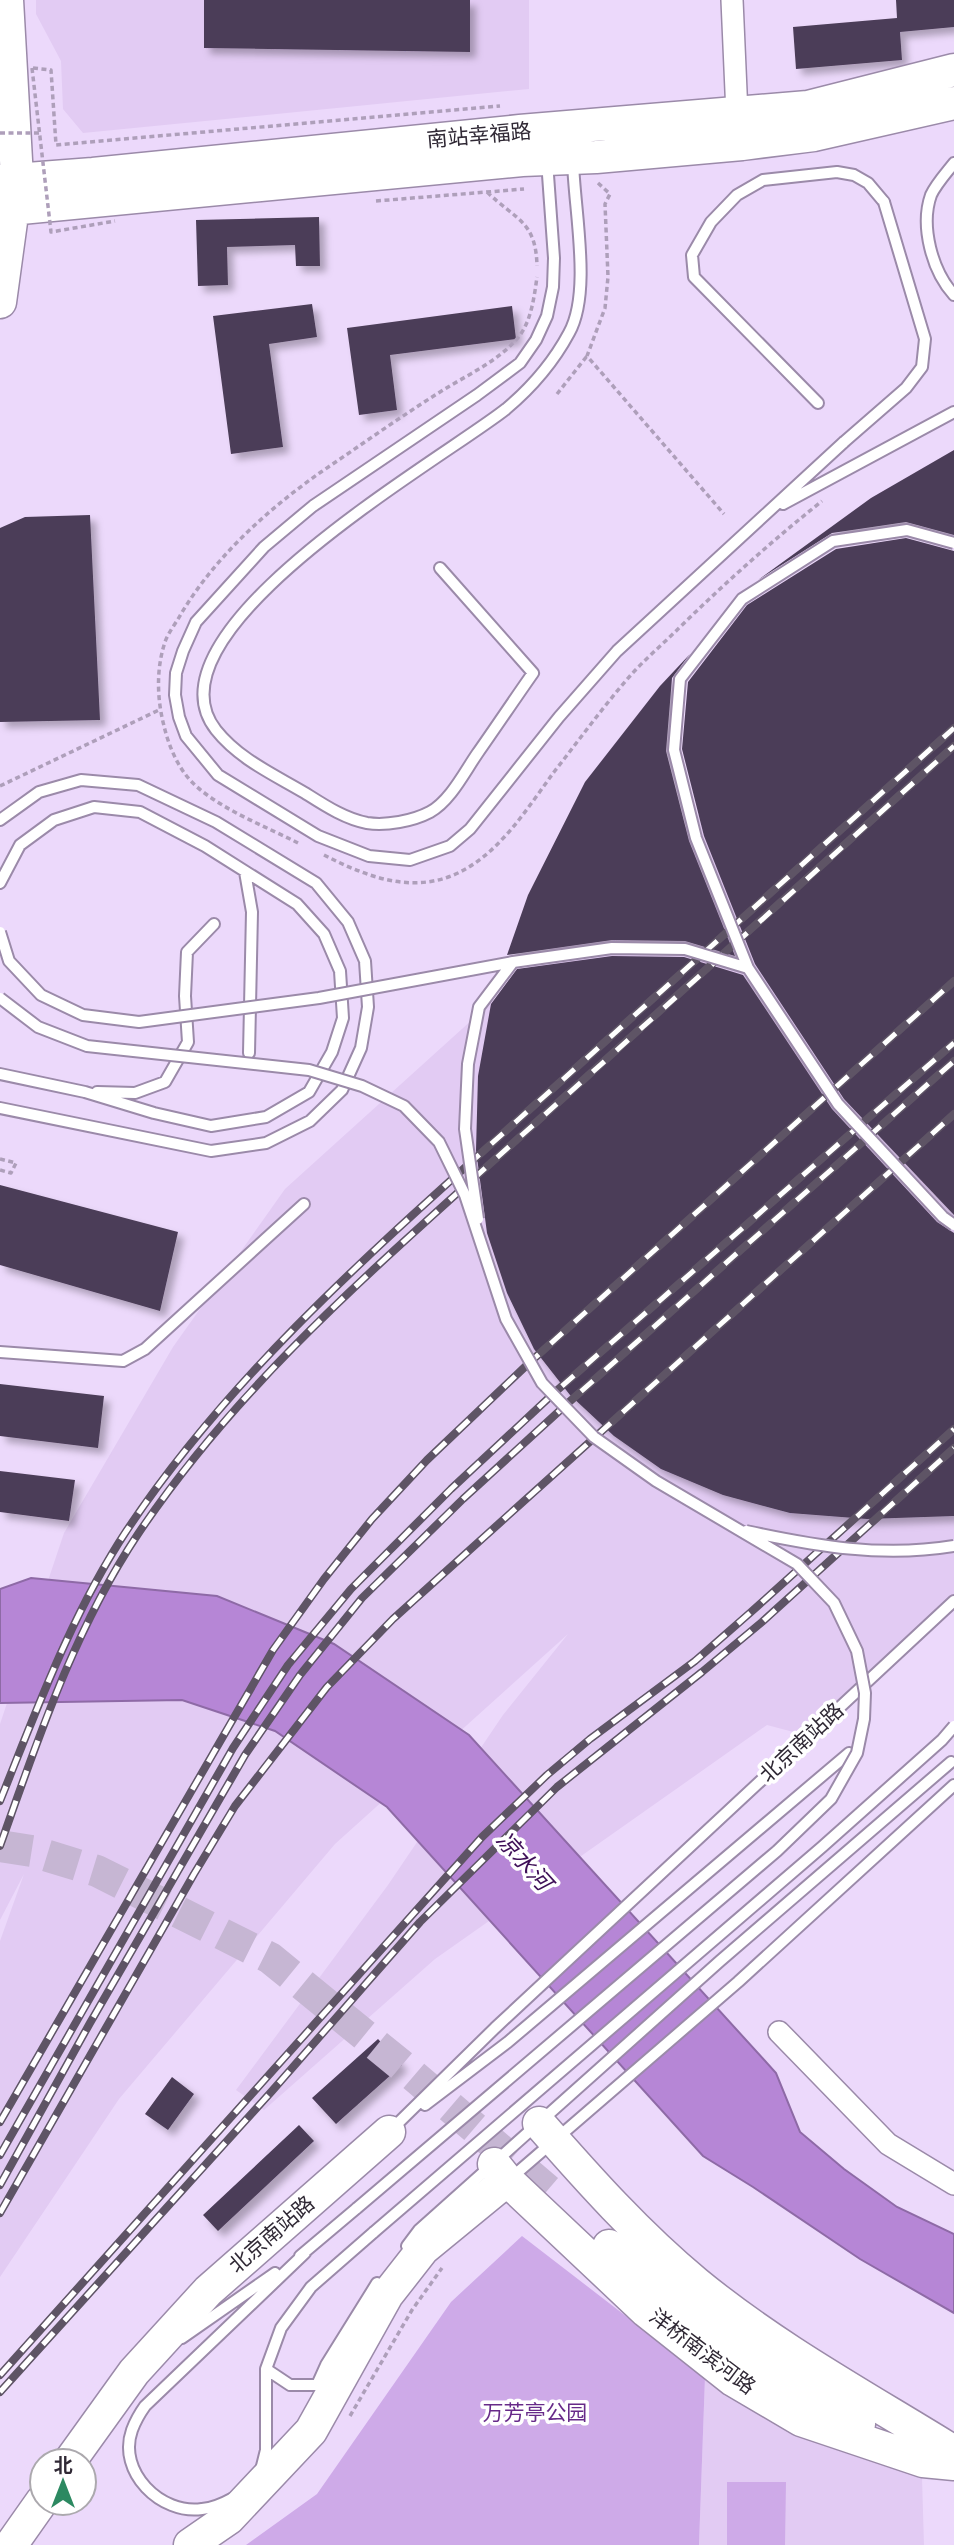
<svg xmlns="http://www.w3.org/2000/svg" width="954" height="2545" font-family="'Alegreya Sans','Noto Sans SC',sans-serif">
<defs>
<filter id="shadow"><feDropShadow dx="6" dy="6" stdDeviation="3.5" flood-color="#0004"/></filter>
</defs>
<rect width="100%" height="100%" fill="#ecd9fb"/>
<path fill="#e2cbf3" d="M36,0H529V89L83,133L63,109L61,61L36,14Z
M954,584V1595L801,1734L767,1725L435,1959L264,2110L236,2090L388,1885L503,1715L568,1634L335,1844L119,2099L0,2277V1941L24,1874L0,1920V1724L64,1533L173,1347L285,1189Z
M705,2377L791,2429L922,2478L924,2545H699Z"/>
<path fill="#ceaae8" d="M522,2236L705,2377L699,2545H246L317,2494L451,2302Z
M727,2482H786L785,2545H727Z"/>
<path fill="#b686d6" stroke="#8e6aa6" stroke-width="2" d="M31,1578L217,1596L334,1644L469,1735L776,2073L800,2132L844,2169L897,2207L954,2234V2313L860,2259L753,2187L703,2156L387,1807L275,1731L182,1700L0,1703V1589Z"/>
<path fill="#4c3d58" filter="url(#shadow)" d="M204,0H470V52L204,48Z
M896,0H954V27L900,32L902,60L796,69L793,27L897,18Z
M319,217L320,266H296L295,245L227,247L228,285L198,286L196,220Z
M312,304L317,337L269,344L283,447L231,454L213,316Z
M512,306L516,339L390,355L397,410L359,415L347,328Z
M954,450V535L906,522L832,533L758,580L871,498Z
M90,515L100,720L0,722V528L25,517Z
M906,538L954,551V1215L844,1099L755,964L704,836L682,749L688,682L747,605L836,549Z
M690,654L672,678L666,751L689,841L735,956L685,941L612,940L507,955L528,895L585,782L660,686Z
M612,956L684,957L743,975L832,1109L937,1222L954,1233V1516L867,1519L790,1513L723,1495L661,1469L614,1436L570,1395L534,1349L507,1293L487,1233L476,1150L478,1076L491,1004L517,969Z
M0,1185L178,1232L160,1311L0,1265Z
M0,1384L104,1396L98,1448L0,1436Z
M0,1471L75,1480L69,1521L0,1512Z
M378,2039L402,2065L336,2124L312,2098Z
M172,2077L194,2094L168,2130L145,2114Z
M299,2125L314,2141L218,2231L203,2215Z"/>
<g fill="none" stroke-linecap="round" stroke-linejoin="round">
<path stroke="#c6b6d3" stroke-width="32" stroke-dasharray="32 16" stroke-linecap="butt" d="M0,1846L32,1851L97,1871L270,1958L401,2065L551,2193"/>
<g stroke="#9b8aa9" stroke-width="14">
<path id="lane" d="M547,161L554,258L553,287L547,316L536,340L520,363L477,395L313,506L264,547L196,622L183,651L176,673L175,695L179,717L186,736L218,775L318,836L369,856L410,860L450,846L470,829L559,717L617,651L844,442
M954,163C947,172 936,184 931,195C920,226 932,271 954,295
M818,403L694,277L692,255L711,222L737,195L763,180L837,172L854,175L868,183L884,202
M783,504L954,412
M440,568L533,673C514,700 496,727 477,754C464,773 450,801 430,812C413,821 386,826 367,823C345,819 324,805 305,793C273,774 239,759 216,730C138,631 446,457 506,409C531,388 554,361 569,333C592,292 574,209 573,161
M0,820L39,792L81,780L138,785L216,822L316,883L348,922L365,961L368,1007L361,1048L342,1090L310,1121L266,1143L211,1151L0,1108
M245,872L252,912L249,1053
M0,883L20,845L54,820L94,807L140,812L205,846L297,904L324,934L340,971L343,1018L332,1052L309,1092L266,1117L211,1126L154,1113L85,1092L0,1074
M97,1092L135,1093L165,1082L188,1042L185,996L187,952L214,924
M0,1352L123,1361L145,1349L304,1204
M425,2105L508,2042L849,1753
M391,2130L495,2028L954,1601
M511,2178L738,1982L954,1785
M407,2246L419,2230L720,1961L951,1762
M300,2256L357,2208
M182,2338L275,2273
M266,2369L290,2385H317L326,2365L377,2283
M261,2470L266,2450V2369L281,2328L311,2287L374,2232
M233,2498C224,2503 213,2508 202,2509C161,2515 117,2472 132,2430C135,2422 140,2413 145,2406L305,2253"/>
</g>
<g stroke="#9b8aa9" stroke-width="24">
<path id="street" d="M732,0L737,114
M779,2032L888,2144L954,2184"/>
</g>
<g stroke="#9b8aa9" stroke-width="35">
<path id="secondary" d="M0,181L93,174L520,131L808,107L954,70
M0,210L522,160L596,157L742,144L814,135L954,103
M0,302L17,178L7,0
M539,2123C589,2180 638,2235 696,2283C775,2348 867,2398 954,2452
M494,2164L507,2180L646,2311L733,2380L801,2420L923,2461L954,2464
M609,2246C680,2313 770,2383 859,2424
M70,2461L134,2372L208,2291L389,2132
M11,2545L42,2501
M190,2545L229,2518L311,2431L387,2295L423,2249L507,2180"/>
</g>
<path stroke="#ae9fba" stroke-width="3.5" stroke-dasharray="5 3.5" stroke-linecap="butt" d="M33,68L51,70L56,145L500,106
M598,183L610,194L605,204L608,277L605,308L587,356L724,514
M487,192C516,220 536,221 537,266
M376,201L524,189
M557,394L587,356
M0,786L159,710
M298,843C265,826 224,811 196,786C179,771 169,747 164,726C157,699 156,669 165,642C168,633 176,623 181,614C215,557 267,510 321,472C361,445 400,417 440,392C465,376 495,363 515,341C531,325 534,298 537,277
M324,855C363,875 407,893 451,876C497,858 526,810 554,772C579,740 603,707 630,676C645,659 663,644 679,628C725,583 772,541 822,501
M0,1159L16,1163L11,1173L0,1170
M350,2416L412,2310L442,2268"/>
<use href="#lane" stroke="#fff" stroke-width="10"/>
<use href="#street" stroke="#fff" stroke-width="21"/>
<use href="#secondary" stroke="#fff" stroke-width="32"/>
<g stroke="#5e5465" stroke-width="8">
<path id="rail" d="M0,1801C37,1709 72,1613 127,1530C233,1371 378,1246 519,1119C664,989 809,858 954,728
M0,1846C38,1739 74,1630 138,1534C240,1382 377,1266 512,1144C660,1012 807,879 954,746
M0,2122L273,1650L324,1579L372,1519L427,1460L529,1363L954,981
M0,2155L233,1748L288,1665L351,1589L451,1489L554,1393L954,1043
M0,2185L90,2023L245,1755L300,1675L362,1598L463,1499L568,1403L954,1061
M0,2213L194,1874L235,1806L327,1687L393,1619L954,1114
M0,2375L482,1837L547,1775L590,1739L695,1661L751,1612L954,1429
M0,2392L272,2091L420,1922L557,1787L702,1672L762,1622L954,1448"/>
</g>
<use href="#rail" stroke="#fff" stroke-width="5" stroke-dasharray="16" stroke-linecap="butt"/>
<g stroke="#9b8aa9" stroke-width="14" stroke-linecap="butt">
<path id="lane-bridge" d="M844,442L906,388L922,367L925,339L884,202
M954,543L907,530L833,541L742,599L680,679L674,750L696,838L748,968L838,1104L943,1217L954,1225
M0,932L9,961L41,995L83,1015L139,1022L319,998L513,962L612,948L685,949L748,968
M0,998L38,1027L87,1046L309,1070L362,1086L404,1106L439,1142L465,1195L506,1319L542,1383L594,1437L656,1481L797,1564L834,1603L857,1651L865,1693L864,1719L857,1753L831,1799L777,1851L357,2208
M478,1219L465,1129L468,1064L479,1007L513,962
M746,1531C816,1546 882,1558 954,1546
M374,2232L822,1847L942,1740L954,1726"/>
</g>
<path stroke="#ae9fba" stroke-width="3.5" stroke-dasharray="5 3.5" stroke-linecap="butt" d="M32,68L51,232L115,221
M0,133H39"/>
<use href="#lane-bridge" stroke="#fff" stroke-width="10"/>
</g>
<g text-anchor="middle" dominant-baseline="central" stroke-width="7" stroke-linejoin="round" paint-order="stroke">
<g font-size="21" fill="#302935" stroke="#fff">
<text transform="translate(479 136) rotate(-5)">南站幸福路</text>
<text transform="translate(802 1743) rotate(-43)">北京南站路</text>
<text transform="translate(272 2235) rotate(-41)">北京南站路</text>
<text transform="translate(702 2352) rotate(37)">洋桥南滨河路</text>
</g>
<g font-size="21" fill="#672b89" stroke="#fff">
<text x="535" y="2413">万芳亭公园</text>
</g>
<g font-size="23" font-style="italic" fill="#3e0f57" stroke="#fff">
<text transform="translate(523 1862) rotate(48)">凉水河</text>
</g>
</g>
<g transform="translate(63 2482)"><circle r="33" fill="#ffffff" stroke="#aca9ae" stroke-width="2"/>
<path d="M0-5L12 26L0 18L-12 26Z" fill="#2c8961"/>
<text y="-10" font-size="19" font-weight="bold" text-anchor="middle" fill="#302935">北</text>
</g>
</svg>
